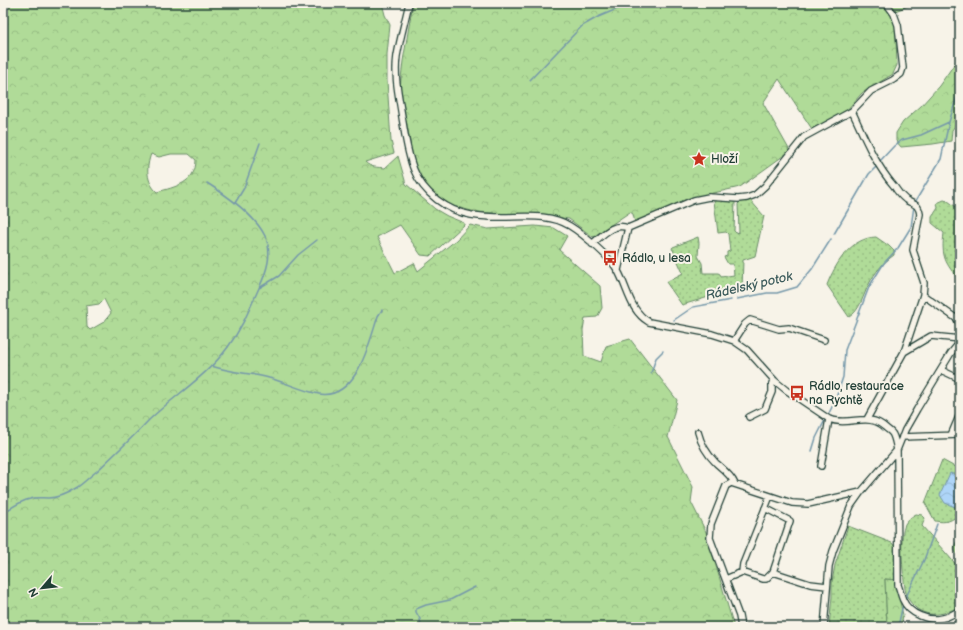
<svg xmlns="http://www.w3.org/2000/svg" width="963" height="630" font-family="'Balsamiq Sans',sans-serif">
<defs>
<pattern id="grass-dots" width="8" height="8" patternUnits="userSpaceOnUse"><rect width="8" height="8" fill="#b0db98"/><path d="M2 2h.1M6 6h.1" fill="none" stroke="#97bd84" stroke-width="1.8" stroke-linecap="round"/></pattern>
<pattern id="forest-crowns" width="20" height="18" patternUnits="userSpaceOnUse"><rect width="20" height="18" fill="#b0db98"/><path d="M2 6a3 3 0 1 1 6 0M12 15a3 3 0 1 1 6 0" fill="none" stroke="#97bd84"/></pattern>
<pattern id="water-waves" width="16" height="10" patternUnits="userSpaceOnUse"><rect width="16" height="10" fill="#aed5f8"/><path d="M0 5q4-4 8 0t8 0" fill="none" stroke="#95b8d5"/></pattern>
</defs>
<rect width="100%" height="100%" fill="#f7f3e8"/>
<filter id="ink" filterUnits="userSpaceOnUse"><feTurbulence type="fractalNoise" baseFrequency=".025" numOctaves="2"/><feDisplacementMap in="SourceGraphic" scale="8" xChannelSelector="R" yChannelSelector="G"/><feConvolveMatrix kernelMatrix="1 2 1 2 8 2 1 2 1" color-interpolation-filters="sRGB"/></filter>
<g filter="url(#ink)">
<path fill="url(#grass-dots)" stroke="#688c66" d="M716,199L735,202L734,231L736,233L739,232L738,204L740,202L750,200L764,216L755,256L743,260L742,289L740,290L722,291L712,296L682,305L666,282L683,273L672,248L673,247L698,237L699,243L698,256L702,263L703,273H718L720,274L721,277L734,275L733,264H728L724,257L727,256V252L730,251L728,234L726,232L718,233L714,201Z
M944,200L948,201L960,210V281C945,263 941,257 944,233L932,223V217L938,208L937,203Z
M876,237L889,246L894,251V255C883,263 875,272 869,284C863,295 860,311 849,317L827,285L829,280C838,260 852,238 876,237Z
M960,457V514C951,521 947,523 935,521L925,503L942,460L955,467Z
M916,514L922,515L925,518L922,526L960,569V606C943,616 922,620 909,600C904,592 904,579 903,570C902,555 900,539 905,524C908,519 911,517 916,514Z
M848,526L892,543L895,547V580L885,579L887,627H829L832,597V582L835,565Z"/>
<path fill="url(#forest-crowns)" stroke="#688c66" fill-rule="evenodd" d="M3,3H382L385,15L390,25L387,54V81L391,141L394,153L365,162C371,168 377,167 385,168L398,156L406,184L435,209L447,216L464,223V225L430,256L421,255L400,225L377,237L395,273L414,263L418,271L456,240L470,225L488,229L535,226L554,228L567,236L559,250L600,286L602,308L597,317L585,318L583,330L584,356L601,362L606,346L630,339L677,400L668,437L693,487L691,502L706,532L734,627H3ZM151,154L159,157L171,154H189L196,160C196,183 175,187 157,192C146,182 146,167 151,154ZM104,299L111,313L104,322L90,330L87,327L86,306L99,304Z
M413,3H916L895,11L897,65L893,74L862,93L846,111L812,129L779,79L763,103L790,151L740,187L687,199L635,223L633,214L630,212L593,237L569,219L548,216L475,212L453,206L441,200L427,186L415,169L400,87L403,61Z
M960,56V119L952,130L951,141L933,144L901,147L896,141V133L903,122L921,106L939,86Z
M885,579L895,580L903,615L901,627H887Z"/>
<path fill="#b0db98" stroke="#688c66" d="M960,537V556C951,551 954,544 960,537Z"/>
<path fill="url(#water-waves)" stroke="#7598aa" d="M950,473L960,476V509L945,503L940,495Z"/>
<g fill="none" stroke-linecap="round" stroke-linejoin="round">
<path stroke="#7598aa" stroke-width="1.5" d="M859,3L871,8L886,6
M530,80L582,26L598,17L617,9L645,3
M880,161L894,146L902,140L921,135L949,122L960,87
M915,202L941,159L949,122
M235,203L244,188L260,143
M834,234L869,174L876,167
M259,288L279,276L298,255L317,240
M737,299L767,293H777L797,287L812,269L831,239
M674,320L693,307L731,300
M211,366C218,368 225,370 232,371C244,374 257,374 269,378C285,382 302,391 319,394C357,400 369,343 378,316L382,310
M651,373L656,358L663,351
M828,415L835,401L843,377L845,350L869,287L884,263L898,248L911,227L914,206
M812,451L816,438L826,418
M3,513C11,508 20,501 30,499C36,497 41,498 48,498C57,498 68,493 76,488C83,484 90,476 97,471C115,454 132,438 149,420C175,395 207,376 228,347C242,328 250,308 259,288C267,271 273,253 265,236C255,215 226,195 207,183
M905,599L924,560L937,524
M421,626L420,619L416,612V609L426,605L450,600L475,587
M390,627L402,625L414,627L434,625L450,627
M898,627L903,604"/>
<g stroke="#1f3d34" stroke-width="8">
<path id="minor" d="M409,3C405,21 400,39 397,56C394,77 399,97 402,117C405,134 407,153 414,170C423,193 447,211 471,215C479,216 487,217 495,217C519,218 548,212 570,226C583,234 611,258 618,271C628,289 630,311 649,322L712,334L734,341L747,350L775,381L786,390L829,419C850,427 868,411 886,428C888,430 892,432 893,435C895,439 896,445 897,450L898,585C900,590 901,596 903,600C909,614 929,622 943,618C949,617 955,613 960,610
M852,111C864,137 875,164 894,186C897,191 901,196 906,200C914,205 918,203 920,214L913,250L924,283L923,295L904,352L867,419
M592,244C603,235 613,222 628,228L694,200L709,197L738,199L747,198L755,195L765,186L804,137L852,111L871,91L893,80L901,74L903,68L898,25L894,14L886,3
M618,270L628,228
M923,295L957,319L960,324
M734,341L745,324L750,320L779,329L789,328L824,340
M904,352L931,336L960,339
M941,370L960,379
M749,417L765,409L772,392V383L775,381
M698,432C701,444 708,455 716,463C723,469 731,475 735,484
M951,435L960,414
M902,437L960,435
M821,466L829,419
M742,572L743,564L770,496
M773,572L810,584L827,586
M726,579L742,572L763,579H766L773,572L790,521L765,508
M741,627L739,616L710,538L711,524L726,486L731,483L792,503L808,504L861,492
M824,627L829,566L833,551L851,506L861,492L897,450L905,430L917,409L951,353L960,342"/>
</g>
<use href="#minor" stroke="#f7f3e8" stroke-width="5.5"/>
</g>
</g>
<defs>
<g id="sight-bare" transform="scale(1.2)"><path d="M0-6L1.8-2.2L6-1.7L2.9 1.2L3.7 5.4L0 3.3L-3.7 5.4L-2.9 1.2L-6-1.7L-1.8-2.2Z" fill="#c8321e" stroke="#f7f3e8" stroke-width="2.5" paint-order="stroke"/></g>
<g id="bus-bare" transform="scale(1.2)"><path d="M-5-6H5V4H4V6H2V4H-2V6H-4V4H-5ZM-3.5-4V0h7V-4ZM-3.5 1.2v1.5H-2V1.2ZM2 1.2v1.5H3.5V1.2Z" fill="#c8321e" stroke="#f7f3e8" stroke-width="2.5" paint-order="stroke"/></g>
</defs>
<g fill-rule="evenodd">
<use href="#sight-bare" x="699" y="159"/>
<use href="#bus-bare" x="610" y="258"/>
<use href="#bus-bare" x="797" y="393"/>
</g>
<g text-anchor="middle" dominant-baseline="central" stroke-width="4" stroke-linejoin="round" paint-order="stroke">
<g font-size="12" fill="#1f3d34" stroke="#f7f3e8" text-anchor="start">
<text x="711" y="159">Hloží</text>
<text x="622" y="258">Rádlo, u lesa</text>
<text x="809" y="386">Rádlo, restaurace<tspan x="809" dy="14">na Rychtě</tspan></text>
</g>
<g font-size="13" font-style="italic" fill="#3c5b5b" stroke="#f7f3e8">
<text transform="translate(749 286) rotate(-13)">Rádelský potok</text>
</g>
</g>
<rect width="963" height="630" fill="none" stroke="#f7f3e8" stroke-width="16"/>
<rect x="8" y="8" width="947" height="614" fill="none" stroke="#1f3d34" stroke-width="1.5" filter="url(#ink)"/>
<g transform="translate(42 588) rotate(242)" stroke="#f7f3e8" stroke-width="3" paint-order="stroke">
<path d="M0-3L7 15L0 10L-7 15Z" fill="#1f3d34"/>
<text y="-6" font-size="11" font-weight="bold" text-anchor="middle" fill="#1f3d34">N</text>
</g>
</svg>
